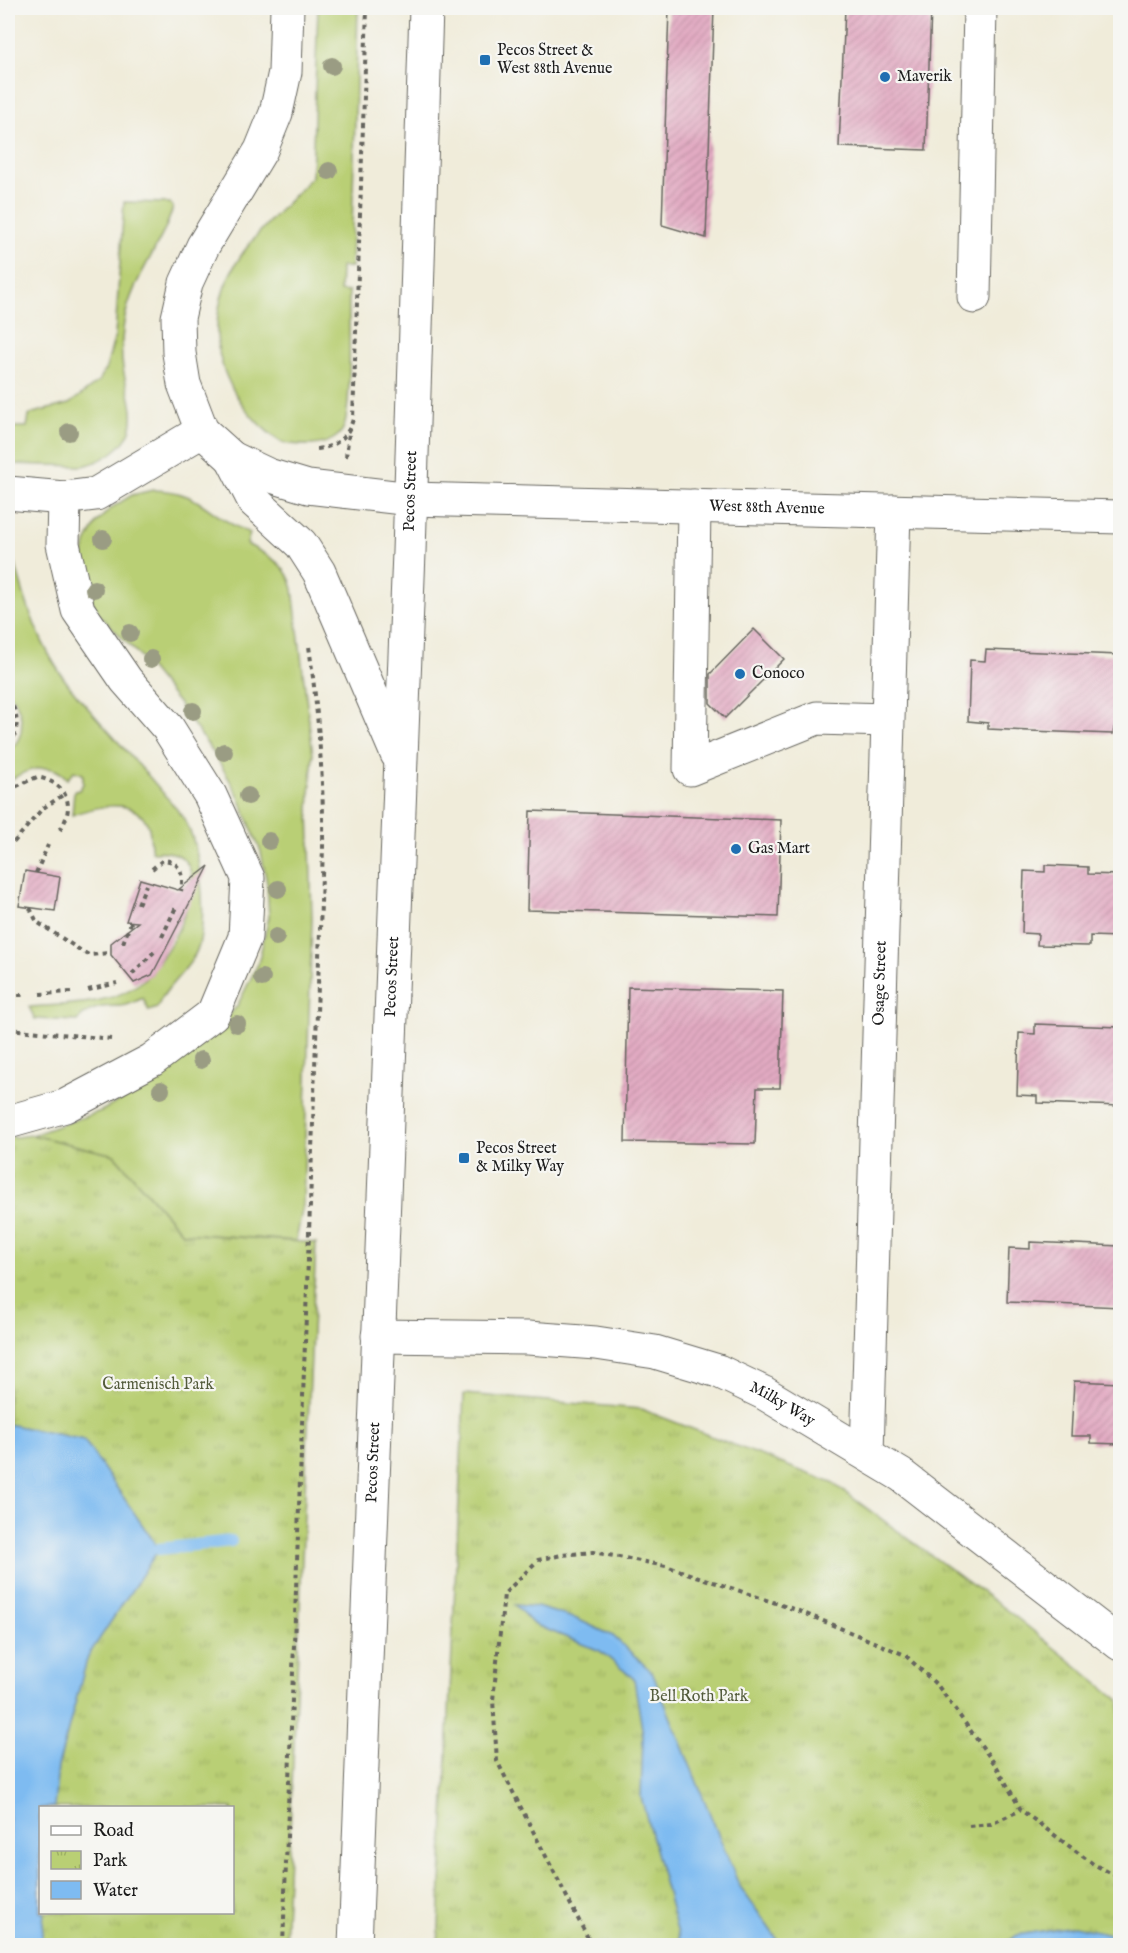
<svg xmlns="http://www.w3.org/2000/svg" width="1128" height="1953" font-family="'IM FELL English',serif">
<defs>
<pattern id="park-tufts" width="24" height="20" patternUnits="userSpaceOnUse" patternTransform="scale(1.5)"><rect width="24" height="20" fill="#b9cf74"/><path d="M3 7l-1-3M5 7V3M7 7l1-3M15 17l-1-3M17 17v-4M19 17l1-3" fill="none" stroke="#9eb164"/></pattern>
<pattern id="building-hatch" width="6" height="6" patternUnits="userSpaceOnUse" patternTransform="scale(1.5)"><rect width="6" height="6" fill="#e2aac2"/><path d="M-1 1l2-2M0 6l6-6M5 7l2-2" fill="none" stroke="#c192a6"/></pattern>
</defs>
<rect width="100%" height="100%" fill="#f6f6f2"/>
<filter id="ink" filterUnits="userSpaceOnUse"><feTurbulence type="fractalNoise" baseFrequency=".0167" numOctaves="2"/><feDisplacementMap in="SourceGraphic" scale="12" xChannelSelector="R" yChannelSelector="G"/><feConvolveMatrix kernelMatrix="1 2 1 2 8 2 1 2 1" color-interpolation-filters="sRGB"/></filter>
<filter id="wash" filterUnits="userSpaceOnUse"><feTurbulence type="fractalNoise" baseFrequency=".008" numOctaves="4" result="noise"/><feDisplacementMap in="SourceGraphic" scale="24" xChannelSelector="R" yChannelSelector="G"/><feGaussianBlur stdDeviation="1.35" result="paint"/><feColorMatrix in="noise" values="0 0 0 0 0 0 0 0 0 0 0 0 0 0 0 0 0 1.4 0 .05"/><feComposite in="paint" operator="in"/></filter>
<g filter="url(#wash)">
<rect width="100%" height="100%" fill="#f0ecda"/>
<path fill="#b9cf74" stroke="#6a7648" stroke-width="1.5" d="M318,8H358L351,267H341L340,291L349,292C348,321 353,406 343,429C337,440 323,444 312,445C303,445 293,445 284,443C276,441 266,430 259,424C222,386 206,339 225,286C242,241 282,212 312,176Z
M124,202L170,203L173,207C162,247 132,277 124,322C122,336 120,353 123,368C126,388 137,411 130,431C123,449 101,462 83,466L8,464V427H27L29,416L33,413L69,404L99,381L106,368L115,336Z
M153,490C202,490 208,517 250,533L247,544C268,556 287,563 293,589L313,755L309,808L312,919L303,1205L296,1241L182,1233L114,1155L32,1135L101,1111L153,1083L203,1043L237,1006L258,964L269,917L267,884L261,852L238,795L215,755L178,703L140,656L95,610L82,564L86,543L97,522L111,508L132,495Z
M8,555H13C25,603 40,649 71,688C99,722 130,754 158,787C167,798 177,808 184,819C201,847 206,909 200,940C195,968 166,983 157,1008L149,1011L143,998C137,1001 127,1006 120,1006C103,1006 90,1007 77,1021L35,1019L29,1007C65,1004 110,1006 140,983C171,959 232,843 152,852C149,842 152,832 147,823C131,796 95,807 72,815L74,791L79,790L83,784V774L74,771L67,779C52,759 24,770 8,782V751C29,736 23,708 8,692Z"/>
<path fill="url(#park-tufts)" stroke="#6a7648" stroke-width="1.5" fill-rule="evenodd" d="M32,1135L114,1155L182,1233L316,1243L285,1945H8V1138ZM40,1808H232V1912H40Z
M464,1394L641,1409L832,1483L1016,1617L1120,1701V1945L438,1946Z"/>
<path fill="#7ebbf1" stroke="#4d6c86" stroke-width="1.5" d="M8,1424L84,1440L159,1549L88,1656L58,1767L54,1807L40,1808V1912L44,1913L41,1945H8Z
M515,1605L537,1607L577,1619L613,1636L652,1672L739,1885L781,1945H681L641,1797L643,1735L634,1679L600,1651L533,1624Z
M1074,1926L1120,1936V1945H1004L1017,1935Z"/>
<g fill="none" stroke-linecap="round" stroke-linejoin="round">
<path stroke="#7ebbf1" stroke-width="12" d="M159,1549L231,1541"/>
</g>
<g id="blocks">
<path fill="url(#building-hatch)" d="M669,8H714L706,238L662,225Z
M845,8H931L926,150L839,147Z
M754,629L784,659L725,718L710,703V674Z
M986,650L1120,655V728H1114L1113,734L1030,731L988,729V723L968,721L970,660L985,661Z
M530,811L781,820L778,917L527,910Z
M1045,865L1088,867V874L1120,875V937L1090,936V946L1037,945L1038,934L1022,933L1024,871L1045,872Z
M209,866L152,975L134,983L111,955V943L138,922L126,921L140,879L178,890Z
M25,871L60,877L55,911L19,906Z
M628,987L783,991L780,1088H757L755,1144L625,1142Z
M1035,1024L1120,1027V1106L1037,1103V1096L1017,1095L1019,1033L1035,1034Z
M1030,1242L1120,1246V1307L1007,1302L1009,1248L1030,1249Z
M1074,1381L1120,1383V1444L1091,1443V1436H1071Z"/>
</g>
</g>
<g filter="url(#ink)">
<use href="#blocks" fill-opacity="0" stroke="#66655e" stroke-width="1.5"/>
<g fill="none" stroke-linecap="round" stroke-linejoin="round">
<g stroke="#66655e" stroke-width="35">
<g id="minor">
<path d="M287,8L285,72L276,113L261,150L203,246L186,283L178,318L179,353L184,384L202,431L232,458L268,475L308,487L411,499"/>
<path d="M974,297L980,8"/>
<path d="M8,493L64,498L96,494L202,431"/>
<path d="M694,506L690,769L817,718L887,720"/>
<path d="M8,1122L65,1106L152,1060L213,1014L245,937L248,878L210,795L168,728L126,680L78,610L63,544L64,498"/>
<path id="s1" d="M378,1336L528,1338L596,1343L655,1352L718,1371L764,1393L901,1475L1120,1644"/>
<path id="s2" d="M867,1454L894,511"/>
</g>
</g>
<g stroke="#66655e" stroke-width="35">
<g id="major">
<path d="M232,458L254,501L301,544L319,572L397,754"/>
<path id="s3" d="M411,499L1120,517"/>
<path id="s4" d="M355,1946L409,552L426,8"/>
</g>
</g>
<path stroke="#66655e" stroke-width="4" stroke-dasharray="4.5 4.5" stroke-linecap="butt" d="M317,449C336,447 348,437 353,419L367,8
M346,457L349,433
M8,699C19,711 20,734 8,745
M8,790L37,777C68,783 77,807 58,833
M8,849L42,809L66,793
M152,869L163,860C181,861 184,876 181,891
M36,873L48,845
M138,904L146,885
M30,908L37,922L80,950L89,955L110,953
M162,937L176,907
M123,943L132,920
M132,974L154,952
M88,990L117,983
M8,993L11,1002L9,1029
M40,994L71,992
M9,995H23
M8,1029L112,1039
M969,1826L991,1824L1021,1810
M283,1946L323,848C324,779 318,714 309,646
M592,1946L497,1761L493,1700L504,1594L538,1560L562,1555L593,1552L666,1566L799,1611L905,1655L938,1686L997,1767L1021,1810L1093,1864L1120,1878"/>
<use href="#minor" stroke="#fff" stroke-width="33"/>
<use href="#major" stroke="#fff" stroke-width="33"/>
</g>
<g fill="#9a9c83">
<circle cx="332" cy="66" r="9"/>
<circle cx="329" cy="171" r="9"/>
<circle cx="69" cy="432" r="9"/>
<circle cx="103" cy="539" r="9"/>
<circle cx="94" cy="589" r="9"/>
<circle cx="130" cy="633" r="9"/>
<circle cx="151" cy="659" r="9"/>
<circle cx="193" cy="711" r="9"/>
<circle cx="224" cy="752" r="9"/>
<circle cx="248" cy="796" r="9"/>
<circle cx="269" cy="841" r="9"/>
<circle cx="278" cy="889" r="9"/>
<circle cx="276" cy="937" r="9"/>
<circle cx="262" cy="978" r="9"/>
<circle cx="237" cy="1024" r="9"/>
<circle cx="201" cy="1060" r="9"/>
<circle cx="161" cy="1090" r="9"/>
</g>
</g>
<g fill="#1f6fb2" stroke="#f6f6f2" stroke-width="2">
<rect x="479" y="54" width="12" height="12" rx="3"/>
<circle cx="885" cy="77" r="6"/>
<circle cx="740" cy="674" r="6"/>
<circle cx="736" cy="849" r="6"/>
<rect x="458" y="1152" width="12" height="12" rx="3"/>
</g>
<g text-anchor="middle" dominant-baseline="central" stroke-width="4.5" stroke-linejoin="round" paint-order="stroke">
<g font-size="16" fill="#1c1c1c" stroke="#f6f6f2" text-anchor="start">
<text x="497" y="51">Pecos Street &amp;<tspan x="497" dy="18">West 88th Avenue</tspan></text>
<text x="897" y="77">Maverik</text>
<text x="752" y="674">Conoco</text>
<text x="748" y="849">Gas Mart</text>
<text x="476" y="1149">Pecos Street<tspan x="476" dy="18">&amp; Milky Way</tspan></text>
</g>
<g font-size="16" fill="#1c1c1c" stroke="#f6f6f2">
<text stroke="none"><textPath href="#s4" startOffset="1456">Pecos Street</textPath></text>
<text stroke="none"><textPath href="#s3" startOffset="356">West 88th Avenue</textPath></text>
<text stroke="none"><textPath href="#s4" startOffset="970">Pecos Street</textPath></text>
<text stroke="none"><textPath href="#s2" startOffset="471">Osage Street</textPath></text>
<text stroke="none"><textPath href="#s1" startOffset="416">Milky Way</textPath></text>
<text stroke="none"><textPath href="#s4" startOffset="484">Pecos Street</textPath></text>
</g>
<g font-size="16" fill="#535b3b" stroke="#f6f6f2">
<text x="158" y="1385">Carmenisch Park</text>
<text x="699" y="1697">Bell Roth Park</text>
</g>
</g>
<rect width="1128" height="1953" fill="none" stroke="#f6f6f2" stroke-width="30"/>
<rect x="39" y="1806" width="195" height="108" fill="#f6f6f2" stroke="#9f9f9c" stroke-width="1.5"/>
<rect x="51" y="1826" width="30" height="9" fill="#ffffff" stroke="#9f9f9c" stroke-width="1.5"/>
<text x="93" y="1836" font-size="18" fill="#1c1c1c">Road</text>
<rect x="51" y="1851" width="30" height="18" fill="url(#park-tufts)" stroke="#9f9f9c" stroke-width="1.5"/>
<text x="93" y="1866" font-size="18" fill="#1c1c1c">Park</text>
<rect x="51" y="1881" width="30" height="18" fill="#7ebbf1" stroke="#9f9f9c" stroke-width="1.5"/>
<text x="93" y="1896" font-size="18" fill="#1c1c1c">Water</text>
</svg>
